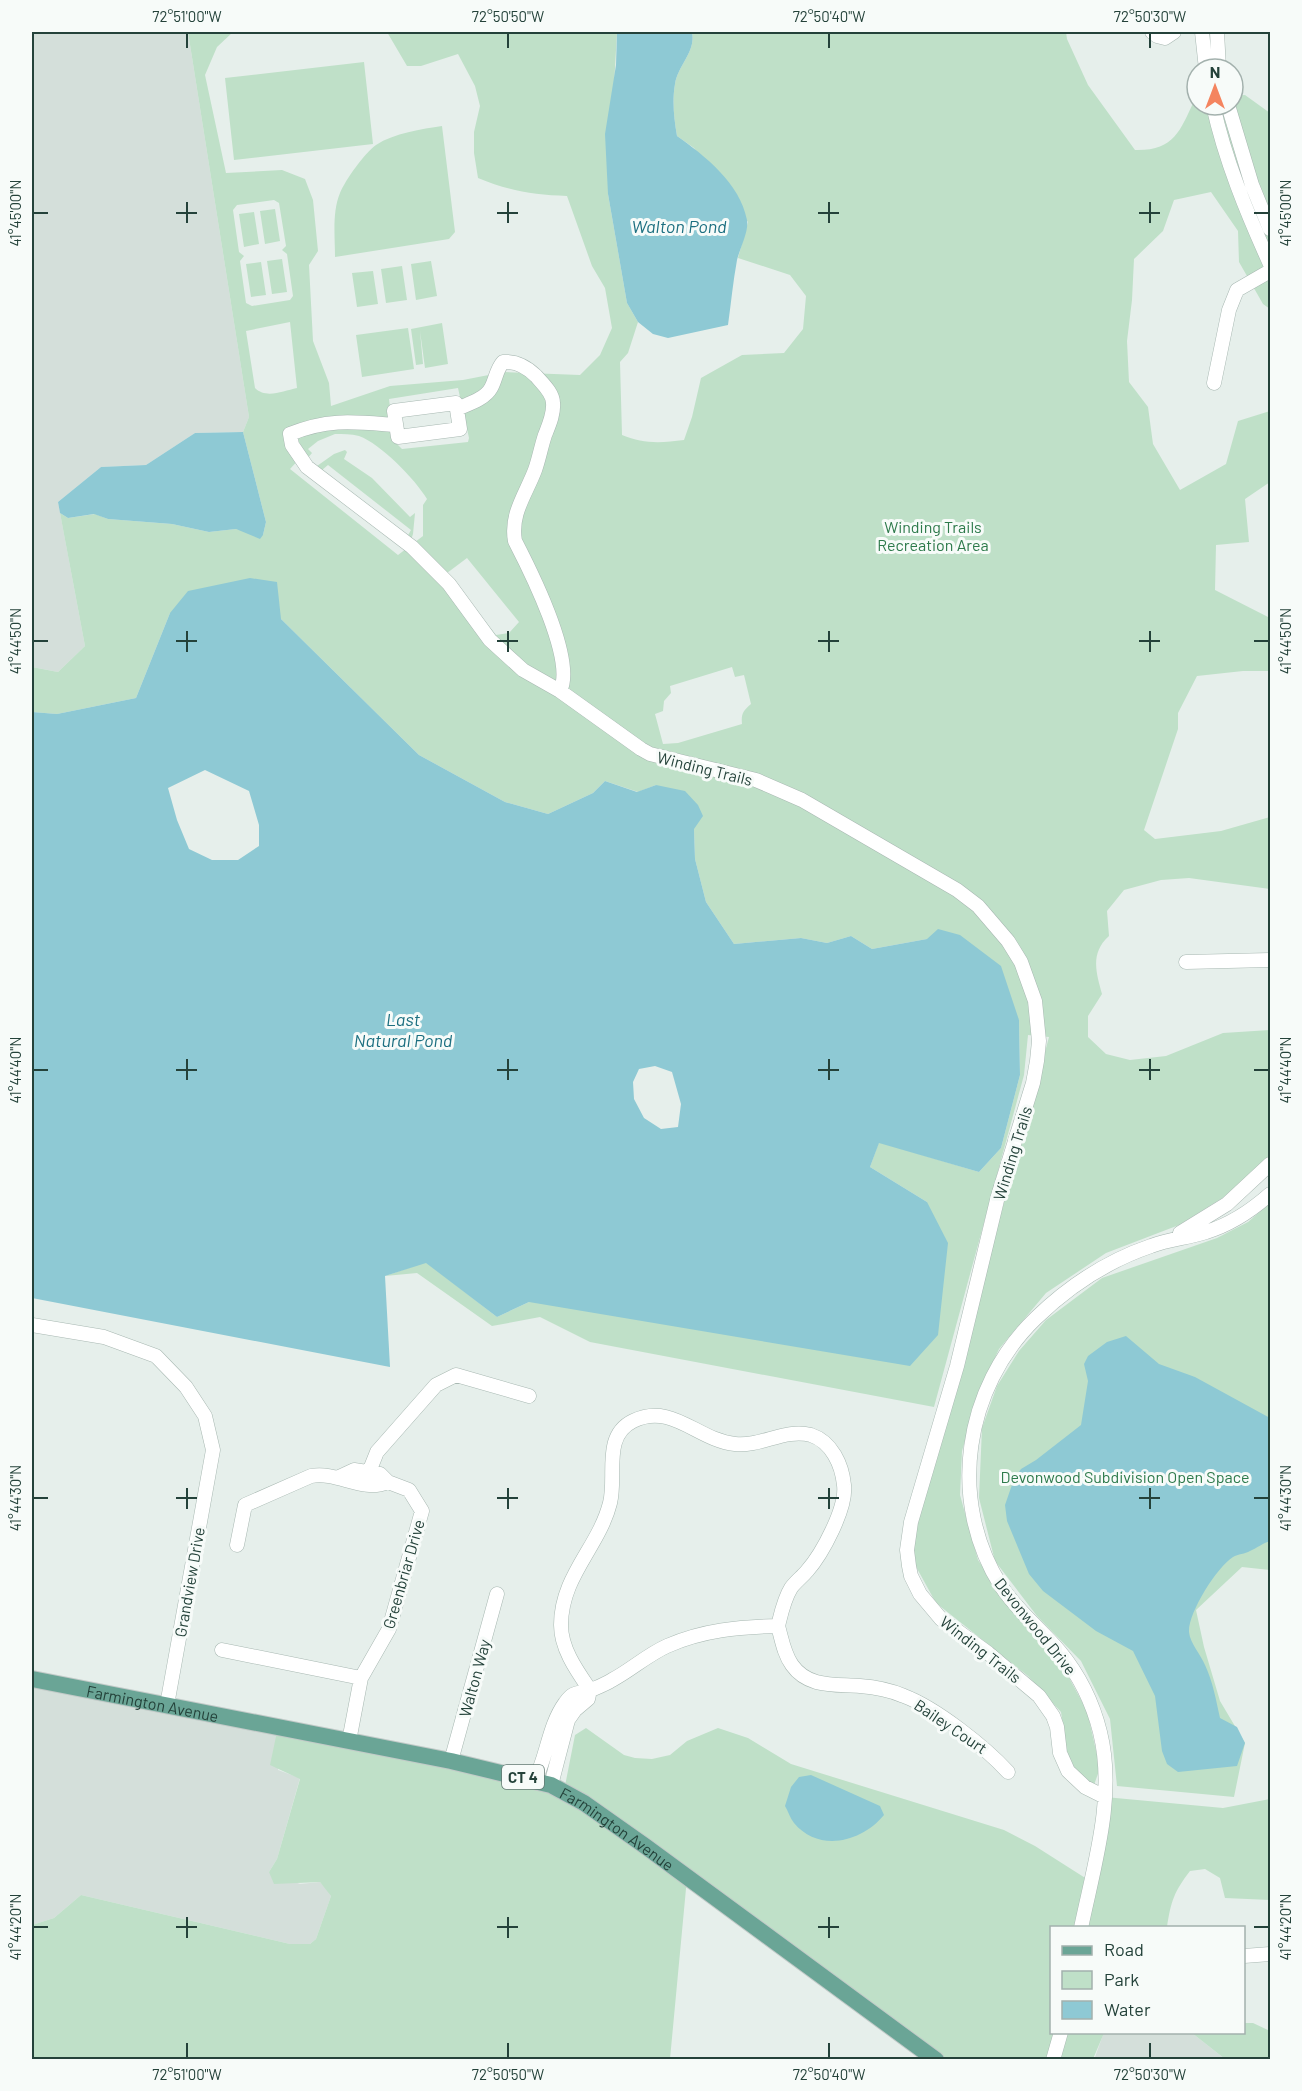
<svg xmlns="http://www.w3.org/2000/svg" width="1302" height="2091" font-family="Barlow,sans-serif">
<rect width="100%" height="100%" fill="#e6efeb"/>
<path fill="#d4dfda" d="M32,32H188L249,417L243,432L195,433L146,465L101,467L58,502L85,646L58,672L32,667Z
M32,1679L278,1727V1770L300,1778L277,1859L269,1872L300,1884L320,1882L326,1888L331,1896L316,1939L310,1944H290L81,1895L54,1918L32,1925Z
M1104,2032L1192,2033L1225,2059L1094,2060Z"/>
<path fill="#bfe0c8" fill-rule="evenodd" d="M188,32H233L217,47L205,75L226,173L282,170L305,179L313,200L318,251L309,265L313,341L329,383L331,406L390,386L463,380L504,372L580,375L600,355L612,328L605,288L592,266L567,196C534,195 509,191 478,178L474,153V132L480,106L475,86L458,54L421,66H407L387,32H617L608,194L627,303L638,322L628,353L620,362L622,435C643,444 661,443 684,440L692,417L701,378L742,355L784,353L803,329L806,296L790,275L738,258L728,325L738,258L748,222L694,148L677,136C674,119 672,101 675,84C678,65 696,52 692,32H1066L1067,39L1088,85L1135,150C1174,151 1180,131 1194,101L1197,100V105H1233V96L1245,95L1270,113V309L1263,304L1239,262L1238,231L1211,192L1174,200L1163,231L1134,259L1132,300L1127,341L1129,382L1148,407L1153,444L1180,490L1226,464L1238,421L1270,411V482L1245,499L1249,542L1216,545L1215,590L1270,618V671H1243L1197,676L1178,713V729L1144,830L1155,839L1221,831L1270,817V889L1189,878L1161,880L1124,890L1107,911L1109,936C1090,953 1096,972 1102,994L1088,1016V1037L1106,1054L1130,1060L1166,1056L1223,1033L1270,1030V1158L1232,1192L1179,1225L1106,1253L1046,1293L999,1349L979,1392L962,1451L960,1495L978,1560L1015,1615L1060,1661L1087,1711L1100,1768L1094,1785L1076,1774L1068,1759L1061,1712L1028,1676L936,1603L914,1563L911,1545L1049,1037L1028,1035L1024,1075L934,1407L590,1342L540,1317L492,1326L417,1273L385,1276L426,1262L497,1317L529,1302L927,1202L870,1167L879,1142L979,1172L1001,1148L1020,1075L1019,1020L927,939L872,949L851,936L827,943L801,938L734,944L706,902L695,859L694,829L656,785L638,792L605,781L593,793L548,814L505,802L419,755L281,619L170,613L136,698L57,714L32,712V667L58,672L85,646L60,513L68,518L95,514L108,519L172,524L209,532L236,529L263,535L266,522L243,432L249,417ZM274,200L279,203L286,246L282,250L287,254L293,296L290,300L252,306L246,303L240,261L244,256L239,252L233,210L237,205ZM290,322L297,388C283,391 266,399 255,388L246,331ZM458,388L469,438L468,442L402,449L394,441L389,399ZM335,434C343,434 351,434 359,436C381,444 415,479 427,499L423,505V536L398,555L290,469L302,456L307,459L312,453L308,449L318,441ZM467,558L519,622L509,633L496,635L447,573ZM732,667L735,677L744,675L751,704C743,711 741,714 742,724L678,743L663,744L655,714L663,711L664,701L671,693L670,686Z
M364,62L373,144L234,160L225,78Z
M442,126L455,232L449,239L335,257C335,237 332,212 340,193C346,179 364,154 376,145C394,133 422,129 442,126Z
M275,209L280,241L265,244L260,211Z
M254,212L259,244L244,247L239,214Z
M282,259L287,292L272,294L267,261Z
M431,261L437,296L416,300L411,264Z
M261,262L266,295L251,297L246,264Z
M402,266L407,300L386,303L381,269Z
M373,271L378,304L357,307L352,273Z
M442,323L448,364L425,368L420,331L423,364L416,365L411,329Z
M408,328L414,369L362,377L356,335Z
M345,450L347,452L344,459L372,478L410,517L415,513L413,534L411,540L407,537L411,530L328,465L322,470L317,466L334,454Z
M1270,1203V1570L1242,1567L1196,1610L1204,1647L1220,1701L1245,1743L1234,1797L1117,1786L1110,1719L1081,1661L1037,1616L995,1561L979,1498L982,1428L997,1386L1019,1351L1046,1320L1102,1278L1217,1238L1248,1222Z
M278,1727L564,1791L575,1735L586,1728L624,1755L635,1758L652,1759L670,1755L687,1741L718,1728L748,1738L791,1764L1004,1830L1035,1846L1090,1881L1105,1797L1223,1808L1270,1799V1900L1225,1898L1220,1878L1205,1869L1190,1871C1174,1892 1171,1901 1167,1927L1052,1928V2032L1104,2033L1093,2059H936L687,1878L670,2059L32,2060V1925L54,1918L81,1895L290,1944H310L316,1939L331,1896L320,1882L274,1884L269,1872L277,1859L300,1779L270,1765Z
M1244,2023H1253L1270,2031V2059H1225L1192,2033L1244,2032Z"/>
<path fill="#8ec9d4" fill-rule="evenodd" d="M617,32H692C696,52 678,65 675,84C672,101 674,119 677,136C705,156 740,183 747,220C749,231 740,248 737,260C733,282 731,303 728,325L668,338L653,334L638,322L627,303L608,194L605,134L616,65Z
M243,432L266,522L263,535L260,539L236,529L209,532L172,524L108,519L94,514L68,518L60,513L58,502L101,467L146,465L195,433Z
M250,578L277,582L281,619L419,755L505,802L548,814L593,793L605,781L637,792L656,785L685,791L698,805L703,816L694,829L695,859L706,902L734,944L801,938L827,943L851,936L872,949L927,939L938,929L960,935L1001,966L1019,1020L1020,1075L1001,1148L979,1172L879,1143L870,1167L927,1202L948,1243L938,1335L910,1366L529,1302L497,1317L426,1263L385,1276L390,1367L32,1298V712L57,714L136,698L170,613L188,591ZM205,770L249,791L259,825V846L238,860H212L189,849L177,820L168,788ZM655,1066L672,1072L681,1104L678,1127L661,1129L644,1118L634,1099L633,1082L639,1069Z
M1126,1336L1159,1364L1195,1377L1270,1418V1541C1263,1543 1257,1548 1250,1551C1245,1554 1238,1554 1233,1557C1217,1567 1188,1613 1189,1632C1190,1643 1201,1655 1205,1665C1213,1682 1216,1700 1220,1718L1237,1727L1245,1743L1237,1766L1178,1772L1167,1764L1162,1751L1155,1696L1133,1651L1096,1631L1043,1591L1029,1574L1007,1521L1005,1505L1014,1479L1021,1469L1036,1460L1081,1425L1088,1381L1084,1364L1088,1356L1107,1342Z
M811,1775L880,1806L884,1815C862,1842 819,1853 794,1823C790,1818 788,1811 785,1806L791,1787L799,1777Z"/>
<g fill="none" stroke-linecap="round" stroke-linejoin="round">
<g stroke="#a8b8b2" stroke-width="15">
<path id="minor" d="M1152,32L1157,36L1165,38L1174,32
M1202,32L1206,69
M1217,32L1219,69
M1213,105C1225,160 1247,213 1270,264
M1228,105L1252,185L1270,229
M1214,383L1229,310L1237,290L1270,271
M456,403L460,429L398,437L394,411Z
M457,409C468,404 485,399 491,388C496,379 496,370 503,362C517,361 527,367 536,376C543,384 553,393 553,403C554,414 549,425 545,435C541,447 539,459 535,470C526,494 510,514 515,541C530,570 576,661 560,691
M396,425C355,422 329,418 290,434L292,445L307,467L412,547L449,584L490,640L523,670L560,691L641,749L650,754L756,780L802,800L957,890L978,906L1008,941L1021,962L1035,1001L1039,1041L1037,1061L1033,1083L998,1196L957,1366L911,1522L907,1550L909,1566L911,1576L920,1594L941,1619L988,1653L1039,1696L1053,1716L1057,1727L1060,1753L1068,1771L1085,1787L1105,1797
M1186,962L1270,960
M1180,1233L1227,1204L1270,1164
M32,1325L104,1337L156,1356L186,1387L205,1416L213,1450L167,1705
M369,1472L377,1452L436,1385L456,1375L529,1396
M339,1477L354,1470L380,1474L388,1482L409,1490L422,1511L389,1629L361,1678L349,1741
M237,1545L245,1505L311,1476C338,1471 362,1493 388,1482
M778,1626C782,1640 784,1654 792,1665C808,1688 835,1684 860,1686C875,1687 890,1690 904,1696C936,1708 985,1747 1008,1772
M222,1650L361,1678
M451,1761L497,1594
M535,1780C547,1756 549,1725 565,1703C574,1690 579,1694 591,1690C598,1687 606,1684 612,1680C631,1670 647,1655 667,1646C703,1630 739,1627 778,1626C781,1614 784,1599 791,1588C795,1582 802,1577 807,1571C822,1554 847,1508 844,1485C842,1465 832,1442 811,1435C785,1428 761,1447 735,1444C697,1440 672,1402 633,1421C602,1436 617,1476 610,1503C599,1547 561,1576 561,1625C561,1649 577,1671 590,1690L588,1699L575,1710L568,1720L551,1785
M1081,1928C1094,1865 1116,1796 1100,1732C1093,1704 1079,1675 1060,1652C1041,1629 1017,1611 1001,1586C947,1501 964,1387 1036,1318C1069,1286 1107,1261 1151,1246C1169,1239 1188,1238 1206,1232C1229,1225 1252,1210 1270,1194
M1244,1956L1270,1954
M1053,2060L1061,2032"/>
</g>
<g stroke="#c2cac8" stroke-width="18">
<g id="major">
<path id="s1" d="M32,1679L451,1761L551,1785L584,1803L645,1846L936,2060"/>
</g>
</g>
<use href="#minor" stroke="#fff" stroke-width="14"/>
<use href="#major" stroke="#6aa596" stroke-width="16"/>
</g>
<path fill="none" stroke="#24423a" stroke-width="2" d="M187,33V48M508,33V48M829,33V48M1150,33V48M187,202V223M508,202V223M829,202V223M1150,202V223M33,213H48M176,213H197M497,213H518M818,213H839M1139,213H1160M1254,213H1269M187,631V652M508,631V652M829,631V652M1150,631V652M33,641H48M176,641H197M497,641H518M818,641H839M1139,641H1160M1254,641H1269M187,1059V1080M508,1059V1080M829,1059V1080M1150,1059V1080M33,1070H48M176,1070H197M497,1070H518M818,1070H839M1139,1070H1160M1254,1070H1269M187,1488V1509M508,1488V1509M829,1488V1509M1150,1488V1509M33,1498H48M176,1498H197M497,1498H518M818,1498H839M1139,1498H1160M1254,1498H1269M187,1917V1938M508,1917V1938M829,1917V1938M33,1927H48M176,1927H197M497,1927H518M818,1927H839M1254,1927H1269M187,2043V2058M508,2043V2058M829,2043V2058M1150,2043V2058"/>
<g text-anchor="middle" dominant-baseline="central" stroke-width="6" stroke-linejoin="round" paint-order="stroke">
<rect fill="#f7fbf9" stroke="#637a73" stroke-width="1.5" x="502" y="1765" width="42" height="24" rx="4.5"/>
<g font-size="15" font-weight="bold" fill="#24423a">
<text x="523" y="1777">CT 4</text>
</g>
<g font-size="16" fill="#2d7a4b" stroke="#f7fbf9">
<text x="933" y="526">Winding Trails<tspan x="933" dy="18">Recreation Area</tspan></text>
<text x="1125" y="1476">Devonwood Subdivision Open Space</text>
</g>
<g font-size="16" fill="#24423a" stroke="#f7fbf9">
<text transform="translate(705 768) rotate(14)">Winding Trails</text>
<text transform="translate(1012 1153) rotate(-73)">Winding Trails</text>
<text transform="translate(403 1574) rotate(-74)">Greenbriar Drive</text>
<text transform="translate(189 1582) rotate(-80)">Grandview Drive</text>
<text transform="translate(1036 1626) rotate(51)">Devonwood Drive</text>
<text transform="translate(981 1649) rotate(38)">Winding Trails</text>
<text transform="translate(474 1678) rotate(-75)">Walton Way</text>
<text stroke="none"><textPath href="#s1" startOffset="123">Farmington Avenue</textPath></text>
<text transform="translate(951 1726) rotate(34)">Bailey Court</text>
<text stroke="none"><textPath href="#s1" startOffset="609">Farmington Avenue</textPath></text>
</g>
<g font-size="18" font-style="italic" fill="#1c6f80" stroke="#f7fbf9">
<text x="679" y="226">Walton Pond</text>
<text x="403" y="1019">Last<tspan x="403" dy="21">Natural Pond</tspan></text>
</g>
</g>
<rect width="1302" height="2091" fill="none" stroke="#f7fbf9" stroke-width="66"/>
<rect x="1050" y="1926" width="195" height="108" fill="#f7fbf9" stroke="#a3b1ad" stroke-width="1.5"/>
<rect x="1062" y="1946" width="30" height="9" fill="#6aa596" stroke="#a3b1ad" stroke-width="1.5"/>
<text x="1104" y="1956" font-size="18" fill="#24423a">Road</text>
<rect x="1062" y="1971" width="30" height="18" fill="#bfe0c8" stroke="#a3b1ad" stroke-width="1.5"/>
<text x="1104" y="1986" font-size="18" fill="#24423a">Park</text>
<rect x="1062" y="2001" width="30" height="18" fill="#8ec9d4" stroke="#a3b1ad" stroke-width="1.5"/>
<text x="1104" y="2016" font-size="18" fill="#24423a">Water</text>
<g transform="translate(1215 87)"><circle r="28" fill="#f7fbf9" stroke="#a3b1ad" stroke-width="1.5"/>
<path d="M0-4.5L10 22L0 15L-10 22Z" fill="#f4845f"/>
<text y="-9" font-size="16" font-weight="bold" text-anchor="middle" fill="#24423a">N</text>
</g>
<rect x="33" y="33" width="1236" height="2025" fill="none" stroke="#24423a" stroke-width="2"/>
<g font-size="15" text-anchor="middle" fill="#24423a">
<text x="187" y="22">72°51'00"W</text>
<text x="508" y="22">72°50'50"W</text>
<text x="829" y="22">72°50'40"W</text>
<text x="1150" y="22">72°50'30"W</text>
<text transform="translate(16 213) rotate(-90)" y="5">41°45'00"N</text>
<text transform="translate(1286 213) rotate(-90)" y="5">41°45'00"N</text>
<text transform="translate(16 641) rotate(-90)" y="5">41°44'50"N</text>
<text transform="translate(1286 641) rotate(-90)" y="5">41°44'50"N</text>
<text transform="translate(16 1070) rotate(-90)" y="5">41°44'40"N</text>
<text transform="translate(1286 1070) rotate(-90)" y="5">41°44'40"N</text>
<text transform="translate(16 1498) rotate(-90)" y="5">41°44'30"N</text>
<text transform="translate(1286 1498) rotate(-90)" y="5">41°44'30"N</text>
<text transform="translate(16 1927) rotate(-90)" y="5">41°44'20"N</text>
<text transform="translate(1286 1927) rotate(-90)" y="5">41°44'20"N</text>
<text x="187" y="2080">72°51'00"W</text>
<text x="508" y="2080">72°50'50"W</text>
<text x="829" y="2080">72°50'40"W</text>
<text x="1150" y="2080">72°50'30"W</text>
</g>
</svg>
